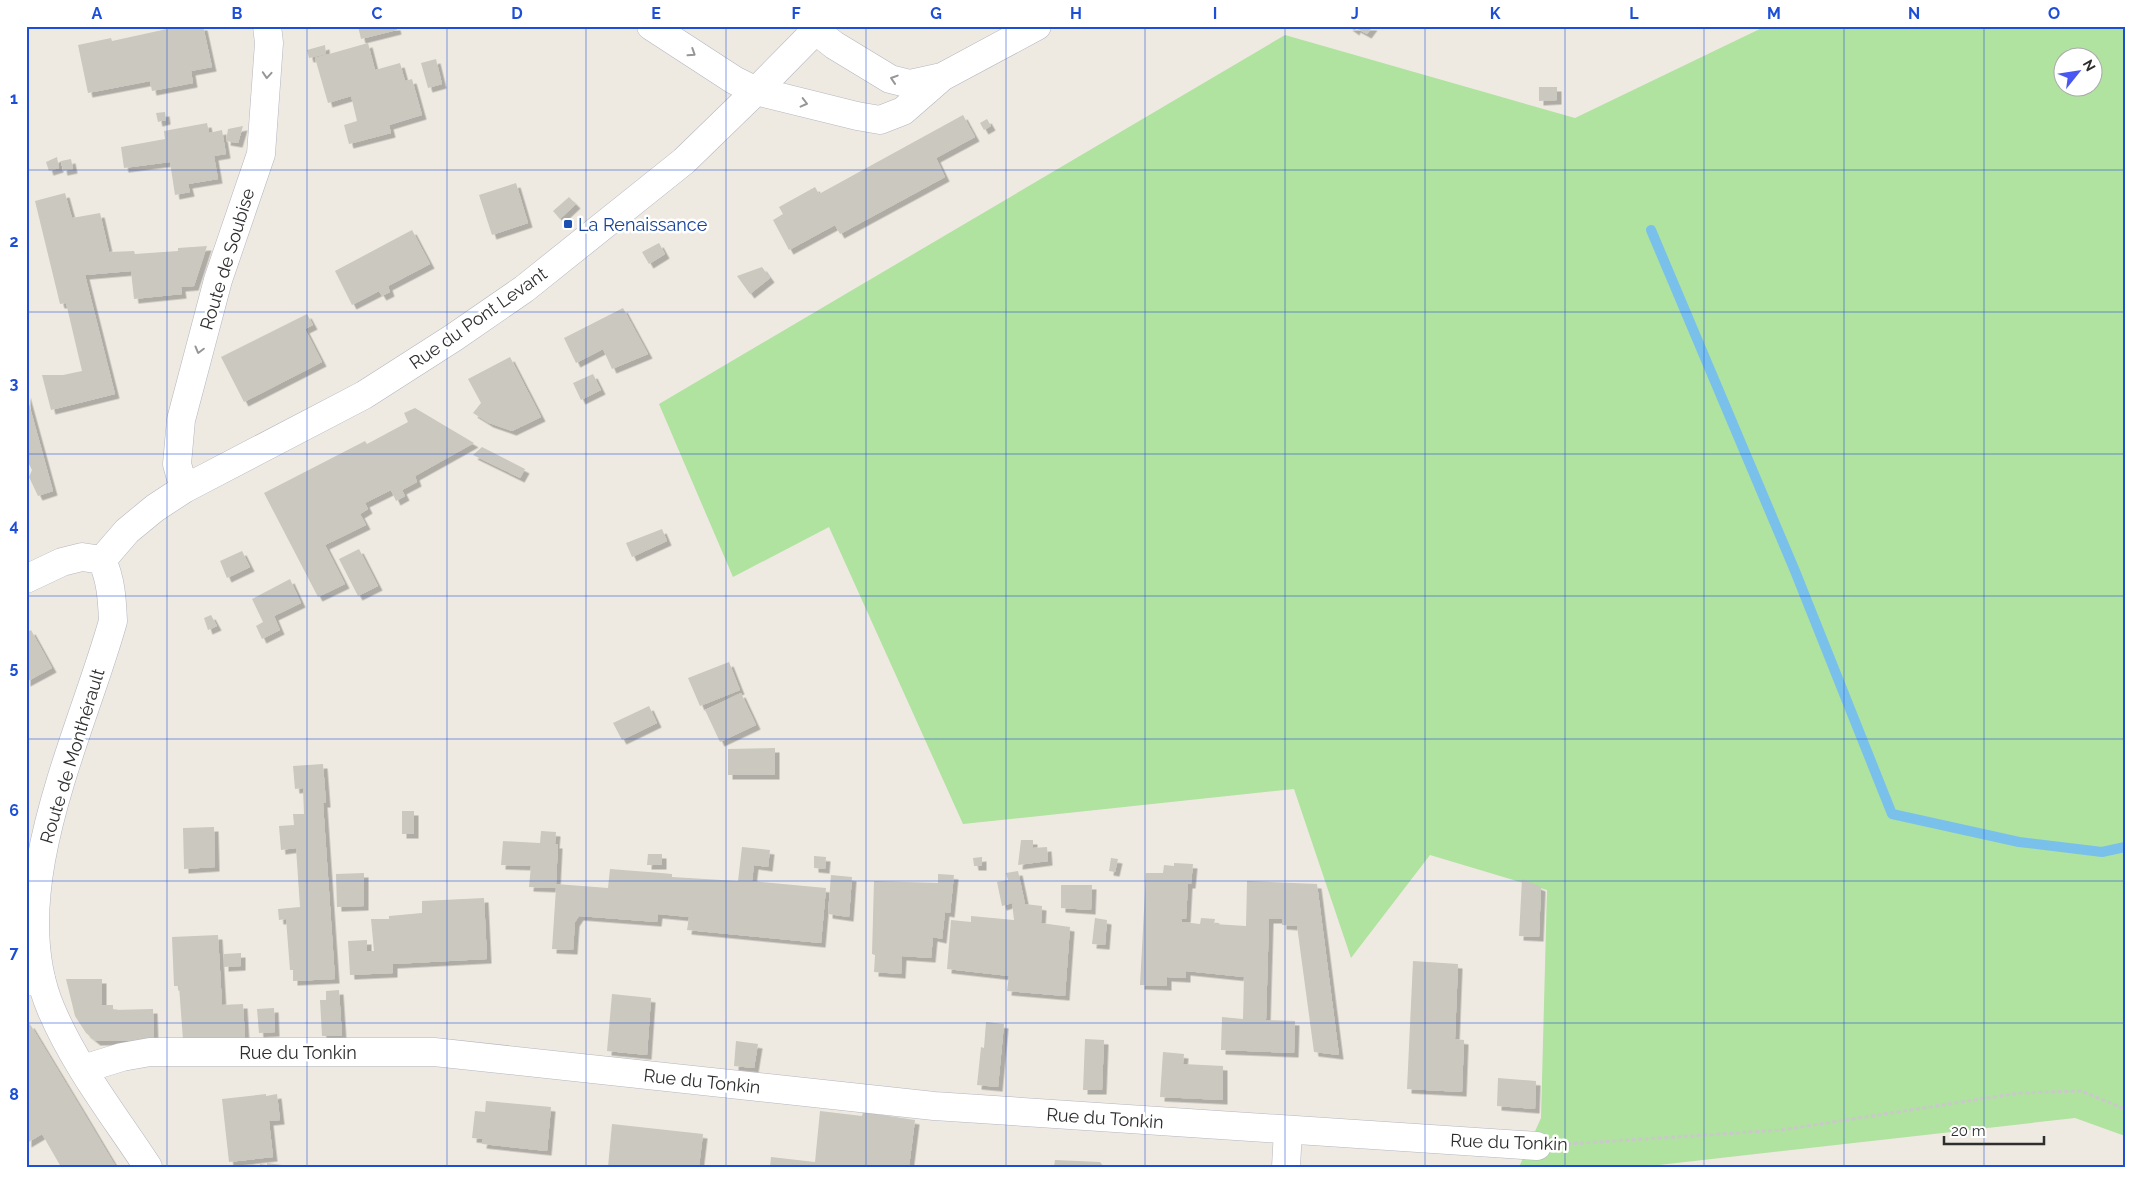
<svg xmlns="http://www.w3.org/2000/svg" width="2151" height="1193" font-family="Raleway,sans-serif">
<defs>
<filter id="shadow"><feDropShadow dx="4.5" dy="4.5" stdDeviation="0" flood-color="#0004"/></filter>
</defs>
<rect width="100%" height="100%" fill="#eeeae1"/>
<path fill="#b0e2a0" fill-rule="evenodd" d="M1766,26H2125V1136L2075,1118L1641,1167H1519L1541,1118L1547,890L1430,855L1351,958L1294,789L963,824L829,527L733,577L659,404L1285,35L1575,118ZM2064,58H2094V88H2064Z"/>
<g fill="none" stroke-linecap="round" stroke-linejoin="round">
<path stroke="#79c1eb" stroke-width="10" d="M1651,230L1795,571L1892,814L2019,842L2102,852L2125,847"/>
</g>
<path fill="#cac8bf" filter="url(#shadow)" d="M167,26H203L212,67L191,71L193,83L152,91L150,81L88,93L78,45L111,38L112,41L167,29Z
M358,26H396L397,30L361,39Z
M1348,26H1373L1367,34L1356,28L1355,31Z
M368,43L375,70L400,63L405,81L412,79L422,115L389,125L391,133L349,144L344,125L357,121L351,96L328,103L315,58Z
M325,45L326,54L309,58L307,50Z
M436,59L442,84L428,88L421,63Z
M1539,87H1557V100L1539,101Z
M165,112L166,120L158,122L156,113Z
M963,115L975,137L936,158L945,177L840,234L835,225L789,250L773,220L783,214L779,207L815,187L819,194Z
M987,119L991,126L984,130L980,123Z
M207,123L209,133L222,130L226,154L214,156L218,179L188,184L190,192L175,195L170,162L124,168L121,147L165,139L164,131Z
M243,126L238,143L226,141L228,129Z
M57,157L59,168L49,171L46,162Z
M71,159L73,169L63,171L61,161Z
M516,183L528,223L492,235L479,195Z
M65,193L72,218L100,213L109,252L134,251L135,254L178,251V248L207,246L194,286L181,287L182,294L134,299L131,271L85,275L115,394L51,410L42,375H63L82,371L66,303L60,304L35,201Z
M569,197L576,204L560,219L553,211Z
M412,230L430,264L388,286L390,292L382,296L379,291L352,305L335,271Z
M659,243L665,254L649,264L642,252Z
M762,267L770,278L750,294L737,276Z
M623,308L648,354L612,369L603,349L576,363L564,338Z
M307,314L313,325L305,329L322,362L244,402L221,357Z
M510,357L541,417L512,431L489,423L473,413L481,403L468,379Z
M593,374L601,390L581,400L573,383Z
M26,393L53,491L38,496L29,477L32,470L26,458Z
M415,408L474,443L415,476L417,482L402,490L405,496L396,501L391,490L365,503L368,509L360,514L366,525L325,545L345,584L318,597L264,493L365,441L367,444L408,422L404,413Z
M482,447L525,469L520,478L473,455Z
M662,529L667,541L632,557L626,543Z
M359,549L378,586L358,596L339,559Z
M242,551L250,567L227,578L220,561Z
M290,579L301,603L274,616L280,630L262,639L256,626L263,622L252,599Z
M211,615L217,626L208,630L204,618Z
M31,630L52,668L26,682V633Z
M729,662L740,690L700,706L688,678Z
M741,693L756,725L720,742L705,710Z
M649,706L657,723L622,740L613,723Z
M775,748V775H728V749Z
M323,764L326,803H323L335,979L293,981V970H290L286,919L279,920L278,909L300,907L296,848L281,850L279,826L294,825L293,814H304L303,788L295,789L293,766Z
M402,811H414V834H402Z
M214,827L215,867L184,869L183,828Z
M541,831L556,832L555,844H558L556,884L608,888L610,869L661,873L672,874V877L738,881L742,847L770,850L768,867L754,865L752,881L826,888L821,943L687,930L689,917L658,914L657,922L579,916L575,922L573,950L552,949L556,888L529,887L531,866L501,865L503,841L540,843Z
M1021,840H1033V848L1047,847L1048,861L1018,865Z
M648,854H662V865H647Z
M814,856L826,857L825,869L814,868Z
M982,857V866H974L973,858Z
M1111,858L1118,859L1115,872L1109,871Z
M1174,863L1193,864L1191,884H1188L1186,919H1181L1182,922L1200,924L1201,918L1215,919L1214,924L1246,926L1247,881L1317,884L1339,1055L1314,1052L1297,926L1282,925V919H1269L1266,1020L1295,1021L1294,1053L1221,1050L1222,1017L1243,1019L1244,977L1186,971V978L1167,977V986L1140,985L1146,873H1163L1164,865L1174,866Z
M1018,871L1025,904L1042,906L1041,923L1070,927L1065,996L1007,991L1009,976L947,969L951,920L971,922V916L1014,920L1012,903L1002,906L997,882L1008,880L1006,873Z
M364,873V906L337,907L336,874Z
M938,874L954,875L950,913L945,912L942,939L933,937L931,958L902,956L901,974L874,972L875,955L872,954L874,881L938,883Z
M831,875L852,877L849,917L828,914Z
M1522,879L1541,887L1539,937L1519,936Z
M1061,885H1092L1091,910L1061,908Z
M484,898L487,959L393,964V973L350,975L348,941L367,940V951H374L371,919H389V916L422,913V901Z
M1095,918L1107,920L1105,945L1092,944Z
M218,935L222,1005L243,1004L245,1038L183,1040L179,986H174L172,937Z
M241,953V966L224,967V954Z
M1413,961L1458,964L1455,1039L1464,1040L1462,1092L1407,1089Z
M66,979H102V1005H113V1010L153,1009L154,1040L96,1041L86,1033L75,1016Z
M339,990L342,1036H322L320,1000H326V991Z
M612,994L651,998L647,1055L607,1051Z
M274,1008L275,1032L259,1033L257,1009Z
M986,1022L1004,1024L998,1087L977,1085L981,1047L984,1048Z
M30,1024L82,1110L116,1167H61L42,1134L27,1143L26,1026Z
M1085,1039L1104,1040L1102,1090H1083Z
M736,1041L758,1044L754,1068L734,1066Z
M1163,1052L1184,1054L1183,1064L1223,1066V1100L1160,1097Z
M1498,1078L1536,1081L1535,1109L1497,1106Z
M266,1094V1096L277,1094L280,1120L269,1121L273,1157L229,1162L222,1099Z
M486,1101L551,1107L547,1151L482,1144L483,1139L472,1138L475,1111L485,1112Z
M820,1111L862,1116L863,1112L915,1120L909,1167H770L771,1157L815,1162Z
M612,1124L703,1134L699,1167H608Z
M1055,1160L1100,1162L1104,1167H1054Z
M267,1163L290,1166L289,1167H259L260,1164L267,1165Z"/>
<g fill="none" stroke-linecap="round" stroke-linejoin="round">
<g stroke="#b4b5c0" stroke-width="29">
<path id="minor" d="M651,26L734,80L756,91L857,116L880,120L903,111L942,77L1037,26
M810,26L834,45L890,79L910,84L942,77
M184,489L177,464L181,420L218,280L261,154L269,43L267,26
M102,560L127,531L155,508L184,489L364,395L453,338L524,289L684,161L756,91L820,26
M26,982L41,979
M83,1069L122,1057L150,1052H434L934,1106L1537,1146
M1286,1167L1288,1130"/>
</g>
<g stroke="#b4b5c0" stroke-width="29">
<path id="secondary" d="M26,579L62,562L82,557L102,560C111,580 112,599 113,621C81,736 1,892 51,1009C75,1066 114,1115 148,1167"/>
</g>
<path stroke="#c9c9c9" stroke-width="3" stroke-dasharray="4 2.5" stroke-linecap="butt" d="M1567,1144L1781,1130L2019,1093L2081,1091L2125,1109"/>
<use href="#minor" stroke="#fff" stroke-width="28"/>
<use href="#secondary" stroke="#fff" stroke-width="28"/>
</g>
<defs><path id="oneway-chevron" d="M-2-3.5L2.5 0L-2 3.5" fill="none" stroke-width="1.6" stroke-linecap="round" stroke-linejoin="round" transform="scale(1.25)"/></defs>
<g stroke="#969696">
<use href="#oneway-chevron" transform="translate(692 53) rotate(33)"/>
<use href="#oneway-chevron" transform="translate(267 75) rotate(94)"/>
<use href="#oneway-chevron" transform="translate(894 79) rotate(-162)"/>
<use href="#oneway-chevron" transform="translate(804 103) rotate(14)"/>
<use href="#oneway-chevron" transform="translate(199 350) rotate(105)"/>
</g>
<path fill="none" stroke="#1d4ed8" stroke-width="1" stroke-opacity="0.55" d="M167,26V1167M307,26V1167M447,26V1167M586,26V1167M726,26V1167M866,26V1167M1006,26V1167M1145,26V1167M1285,26V1167M1425,26V1167M1565,26V1167M1704,26V1167M1844,26V1167M1984,26V1167M26,170H2125M26,312H2125M26,454H2125M26,596H2125M26,739H2125M26,881H2125M26,1023H2125"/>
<rect fill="#1a4fb4" stroke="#fff" stroke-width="2" x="563" y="219" width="10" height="10" rx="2.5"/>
<g text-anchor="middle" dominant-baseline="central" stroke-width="5" stroke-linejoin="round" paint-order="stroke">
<g font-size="18" fill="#164399" stroke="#fff" text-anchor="start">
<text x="578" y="224">La Renaissance</text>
</g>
<g font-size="18" fill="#2e2e2e" stroke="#fff">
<text transform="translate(227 259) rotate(-73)">Route de Soubise</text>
<text transform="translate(478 318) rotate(-35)">Rue du Pont Levant</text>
<text transform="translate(72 756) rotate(-73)">Route de Monthérault</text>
<text x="298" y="1052">Rue du Tonkin</text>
<text transform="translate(702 1081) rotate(6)">Rue du Tonkin</text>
<text transform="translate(1105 1118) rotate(4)">Rue du Tonkin</text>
<text transform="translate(1509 1142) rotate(2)">Rue du Tonkin</text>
</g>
</g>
<rect width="2151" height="1193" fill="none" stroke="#ffffff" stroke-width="55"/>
<g transform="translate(2078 72) rotate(60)"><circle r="24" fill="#ffffff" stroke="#ababab"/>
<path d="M0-4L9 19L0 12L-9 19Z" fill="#4958f3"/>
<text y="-8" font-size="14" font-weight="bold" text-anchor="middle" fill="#2e2e2e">N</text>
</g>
<path d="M1944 1136v8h100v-8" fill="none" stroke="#2e2e2e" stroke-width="2.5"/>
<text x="1951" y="1136" font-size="15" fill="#2e2e2e" stroke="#ffffff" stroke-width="4" paint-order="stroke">20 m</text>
<rect x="28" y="28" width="2096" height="1138" fill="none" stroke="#1d4ed8" stroke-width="2"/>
<g font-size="16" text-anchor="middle" font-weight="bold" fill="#1d4ed8">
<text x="97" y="19">A</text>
<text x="237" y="19">B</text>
<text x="377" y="19">C</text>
<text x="517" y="19">D</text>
<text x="656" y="19">E</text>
<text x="796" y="19">F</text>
<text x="936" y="19">G</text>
<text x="1076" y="19">H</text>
<text x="1215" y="19">I</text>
<text x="1355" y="19">J</text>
<text x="1495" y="19">K</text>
<text x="1634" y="19">L</text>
<text x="1774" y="19">M</text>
<text x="1914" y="19">N</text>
<text x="2054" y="19">O</text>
<text x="14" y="104">1</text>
<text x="14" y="247">2</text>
<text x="14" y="389">3</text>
<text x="14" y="531">4</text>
<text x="14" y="673">5</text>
<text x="14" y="816">6</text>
<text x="14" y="958">7</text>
<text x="14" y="1100">8</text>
</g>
</svg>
